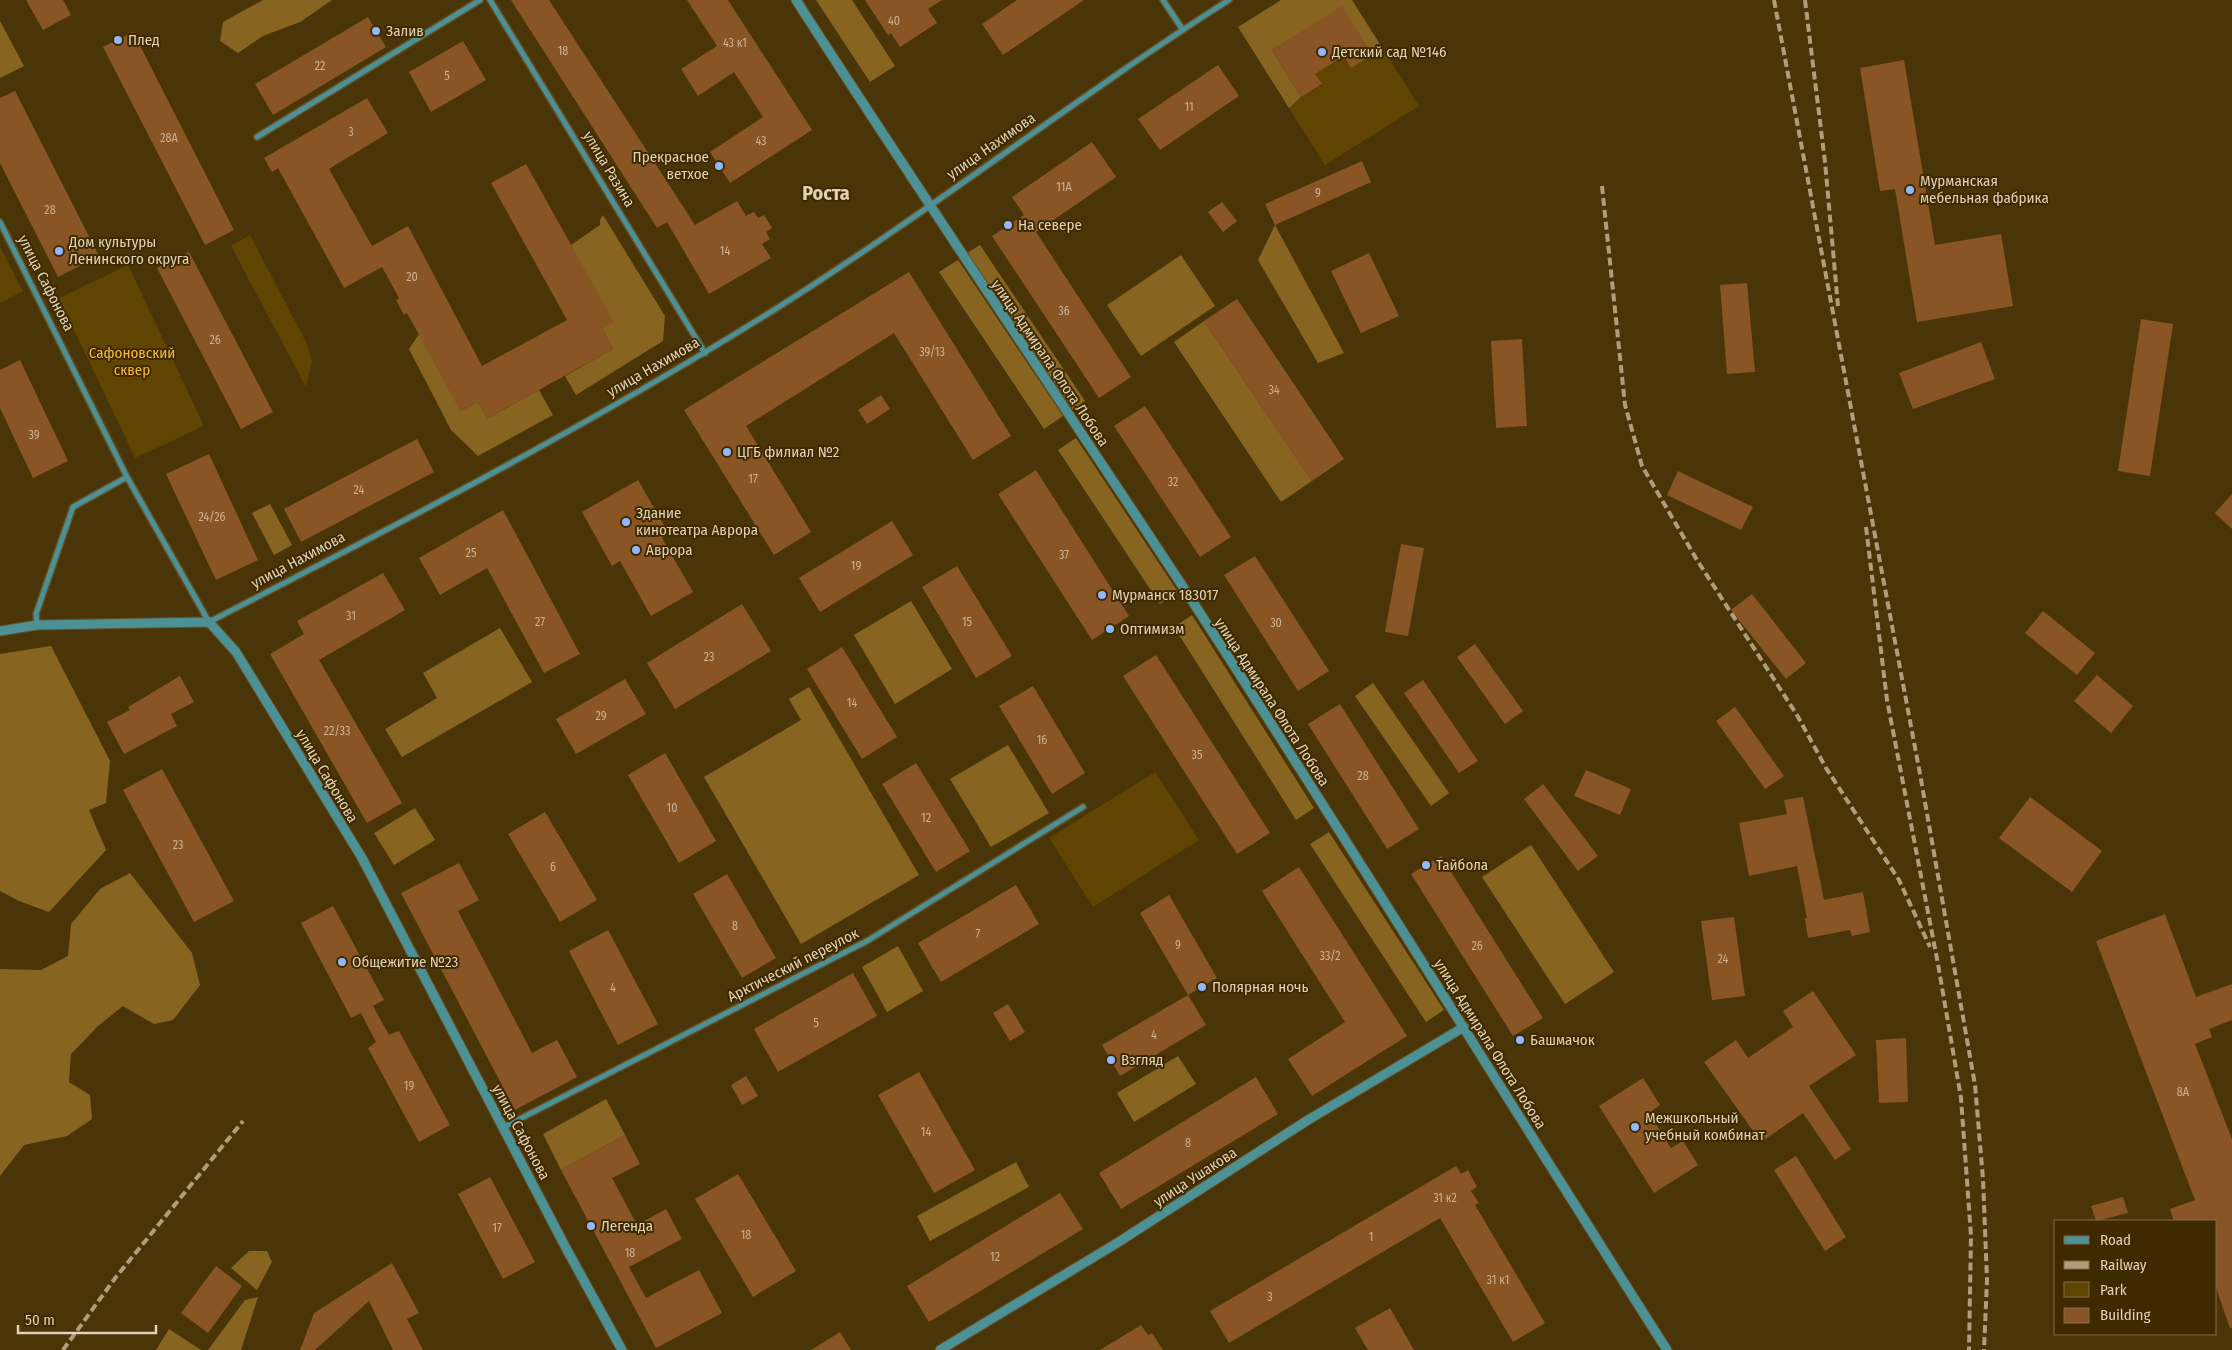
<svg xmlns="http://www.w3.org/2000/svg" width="2232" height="1350" font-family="'Fira Sans Condensed',sans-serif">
<rect width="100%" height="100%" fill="#4a3508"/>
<path fill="#604402" d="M1383,49L1419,106L1325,165L1289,108L1301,97L1322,85L1315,74L1344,56L1351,67Z
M250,235L307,344L312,361L306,387L231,246Z
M0,247L23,291L0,303Z
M128,265L204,426L135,458L59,298Z
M1155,772L1199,840L1093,907L1049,838Z"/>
<path fill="#876521" d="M263,0H332L300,22L263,36L238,53L220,41L223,22Z
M816,0H852L895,66L870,82Z
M1281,0H1352L1383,49L1372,55L1342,7L1272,50L1301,97L1289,108L1238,27Z
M0,21L24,66L0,78Z
M603,215L665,316L663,341L576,395L565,376L613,349L602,329L571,245L600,225V220Z
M1275,225L1344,353L1318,363L1258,260Z
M980,245L1085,401L1073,410L967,253Z
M1181,255L1215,306L1141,356L1107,305Z
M958,260L1063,416L1044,429L939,272Z
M1204,321L1312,481L1281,502L1174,342Z
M419,334L461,411L478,402L488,418L539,390L553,415L478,456L451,430L409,349Z
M1076,438L1178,592L1160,604L1058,450Z
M270,504L292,545L274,555L252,513Z
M911,601L952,669L895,704L854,635Z
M1192,615L1314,808L1296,820L1174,627Z
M500,628L532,682L402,757L385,729L437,698L423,673Z
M51,646L110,761L106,803L89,810L106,850L49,912L19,901L0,891V654Z
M1373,683L1449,793L1431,806L1355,696Z
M809,687L919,875L801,944L704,777L801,720L789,699Z
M1008,745L1049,813L991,847L950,779Z
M415,808L435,840L394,865L374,833Z
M1329,832L1444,1010L1426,1022L1310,844Z
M1531,845L1614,972L1565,1004L1482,877Z
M130,873L192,953L200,985L173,1020L154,1024L123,1006L98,1026L71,1054L69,1082L90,1095L92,1119L67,1136L24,1145L0,1176V969L41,970L68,956L71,924L100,889Z
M898,946L923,991L887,1012L862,967Z
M1178,1056L1196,1084L1134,1122L1117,1093Z
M606,1099L625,1135L561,1170L543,1134Z
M1016,1162L1029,1187L930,1241L917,1216Z
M249,1251H267L272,1262L257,1290L231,1268Z
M258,1297L241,1350H208L245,1300Z
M169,1329L201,1350H156Z"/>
<path fill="#8a5524" d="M26,0H63L71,15L43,30Z
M511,0H549L695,225L737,201L746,216L754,212L758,218L764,215L772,228L766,232L770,239L762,244L771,258L709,294L667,222L657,228Z
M687,0H728L812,130L730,183L710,152L763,117L734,72L698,96L681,69L717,46Z
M865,0H942L928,9L937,23L900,47L891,33L888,35Z
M1017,0H1084L1003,55L982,24Z
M1342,6L1372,55L1351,68L1344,56L1315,74L1322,84L1301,97L1272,50Z
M368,17L386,47L273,115L255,84Z
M133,32L234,230L205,245L103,47Z
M463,41L486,80L431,112L409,72Z
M1904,60L1935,245L2001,234L2013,306L1917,322L1895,189L1880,191L1860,68Z
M1218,65L1239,96L1160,150L1138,119Z
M15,91L99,256L58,277L0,163V98Z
M367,98L388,133L329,169L372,246L408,226L482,366L567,320L491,183L526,164L614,322L602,329L613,349L488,418L478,402L461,411L407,313L404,315L396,300L399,298L382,267L344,288L278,168L272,172L264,158Z
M1092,142L1116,177L1036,232L1131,377L1099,398L992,236L1024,215L1012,197Z
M1362,161L1371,182L1275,225L1265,204Z
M1222,202L1237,221L1223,232L1208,212Z
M189,252L273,412L241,429L157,268Z
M1369,253L1399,316L1361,333L1331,271Z
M909,272L1011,436L973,460L894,333L746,426L811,532L774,555L684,410Z
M1747,283L1755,372L1727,374L1720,285Z
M1237,299L1344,459L1312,481L1204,321Z
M2141,319L2173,324L2150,476L2118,471Z
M1522,339L1527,426L1496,428L1491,341Z
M1981,342L1995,379L1913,409L1899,373Z
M20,360L68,461L33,478L0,408V370Z
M881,395L890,409L867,424L858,410Z
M1145,406L1231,537L1200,557L1114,426Z
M417,439L434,472L301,542L284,509Z
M209,454L258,560L216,580L166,474Z
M1036,470L1129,616L1092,640L998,494Z
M1678,471L1753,507L1741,530L1667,495Z
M638,480L669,534L662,538L693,592L651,616L620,561L612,566L582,512Z
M2232,494V529L2215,513Z
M503,510L580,654L544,673L487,568L440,595L419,558Z
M892,521L913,555L820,612L799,578Z
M1401,544L1424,548L1408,636L1385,632Z
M1255,556L1329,671L1298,691L1224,575Z
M957,566L1012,656L976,678L922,587Z
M383,573L405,610L319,660L402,803L367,823L270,654L304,634L297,621Z
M1752,594L1806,663L1786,679L1731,610Z
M742,604L771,651L675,709L647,663Z
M2043,611L2095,653L2077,675L2025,633Z
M1475,644L1523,711L1505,724L1457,657Z
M842,647L897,737L862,759L807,669Z
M1156,655L1270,833L1237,854L1123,676Z
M2097,675L2133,706L2111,733L2074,701Z
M180,676L194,702L171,714L177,726L124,754L107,722L130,710L128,707Z
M625,679L646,714L576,754L556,719Z
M1423,680L1478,761L1459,773L1404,693Z
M1033,686L1085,773L1052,794L999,706Z
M1340,704L1419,829L1387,849L1308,724Z
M1735,707L1784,776L1765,789L1716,721Z
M665,753L716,841L679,863L628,775Z
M916,763L970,851L936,872L882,784Z
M162,769L234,901L194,922L123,790Z
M1586,770L1631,789L1620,815L1574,796Z
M1543,784L1598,856L1578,871L1524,799Z
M1803,797L1824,900L1863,892L1870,932L1852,936L1850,930L1808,938L1805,919L1807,918L1797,866L1749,876L1739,823L1787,814L1784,800Z
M2030,797L2102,851L2072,892L1999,838Z
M545,812L597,900L560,922L508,834Z
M1441,856L1543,1018L1513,1036L1411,874Z
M459,863L479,900L458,911L532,1053L557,1040L577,1077L515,1110L401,893Z
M1299,867L1407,1036L1312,1096L1288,1059L1345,1022L1262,891Z
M727,874L776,958L742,978L693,894Z
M1016,885L1039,924L941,982L918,943Z
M1169,895L1217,978L1188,995L1140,913Z
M333,906L384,1000L373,1006L389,1035L399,1031L450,1125L419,1142L368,1048L376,1042L361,1013L351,1018L301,923Z
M2165,914L2196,997L2232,984V1020L2209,1029L2212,1037L2195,1044L2232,1139V1328H2230L2216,1288V1221H2174L2170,1209L2195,1200L2096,941Z
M1734,917L1745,996L1712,1000L1701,921Z
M608,930L658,1024L618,1045L569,951Z
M853,973L877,1016L778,1072L754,1029Z
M1813,991L1856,1055L1809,1086L1851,1149L1835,1160L1803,1113L1761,1142L1704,1062L1736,1040L1748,1058L1793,1027L1783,1011Z
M1188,995L1206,1025L1120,1076L1102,1045Z
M1008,1004L1025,1032L1010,1041L993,1013Z
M1906,1038L1908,1102L1879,1103L1876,1040Z
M919,1072L975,1170L934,1193L878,1095Z
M746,1076L758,1096L742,1105L731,1085Z
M1256,1077L1278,1114L1121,1209L1099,1173Z
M1643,1078L1660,1105L1649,1113L1671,1148L1683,1141L1698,1165L1654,1193L1599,1106Z
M625,1135L640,1164L612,1178L637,1225L666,1209L682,1239L629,1267L646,1298L699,1270L722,1313L656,1348L561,1170Z
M1796,1156L1846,1237L1825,1251L1774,1170Z
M1456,1166L1461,1174L1468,1170L1477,1187L1471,1191L1479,1203L1475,1205L1545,1323L1513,1342L1440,1218L1229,1343L1210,1311Z
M738,1174L796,1271L753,1297L695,1199Z
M490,1177L535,1262L503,1279L458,1194Z
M1060,1193L1083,1229L929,1322L907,1286Z
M2123,1197L2128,1213L2096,1221L2091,1206Z
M392,1263L419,1313L407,1319L423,1350H393L369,1301L315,1350H300L314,1313Z
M216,1266L242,1286L208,1333L181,1313Z
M1390,1308L1414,1350H1368L1355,1328Z
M1141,1325L1148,1335L1152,1333L1163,1350H1100Z
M840,1332L851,1350H811Z"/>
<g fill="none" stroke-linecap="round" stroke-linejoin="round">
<g stroke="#655127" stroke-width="8">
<path id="minor" d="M490,0L705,353
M1163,0L1183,30
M257,137L480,0
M0,222L127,477L209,622C401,523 594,423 777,308C931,211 1075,98 1229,0
M37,625L36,614L73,507L127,477
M504,1127L867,941L1083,807"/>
</g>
<g stroke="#655127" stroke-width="11">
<path id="tertiary" d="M796,0C924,199 1057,395 1187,593C1350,843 1506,1098 1667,1350
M0,631L37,625L209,622L236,652L362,858L567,1250L622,1350
M940,1350L1117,1243L1308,1120L1464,1027"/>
</g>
<use href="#minor" stroke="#4c9196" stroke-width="5"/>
<use href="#tertiary" stroke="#4c9196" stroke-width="9"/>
<path stroke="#af9d7c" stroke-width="4" stroke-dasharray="8 4" stroke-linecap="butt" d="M1774,0L1920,774L1975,1085L1983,1179L1987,1280L1984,1350
M1805,0L1825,162L1838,306
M1602,186L1625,405L1642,466L1697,560L1797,715L1826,768L1899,880L1930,947
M1866,527L1887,700L1938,964L1961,1098L1971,1236L1969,1350
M63,1350L116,1277L243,1121"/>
</g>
<g fill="#90b8fd" stroke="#3f2a00" stroke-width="2">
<circle cx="376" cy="31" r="5"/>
<circle cx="118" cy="40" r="5"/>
<circle cx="1322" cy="52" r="5"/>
<circle cx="719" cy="166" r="5"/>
<circle cx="1910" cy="190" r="5"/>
<circle cx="1008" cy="225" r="5"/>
<circle cx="59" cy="251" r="5"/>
<circle cx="727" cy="452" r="5"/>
<circle cx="626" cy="522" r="5"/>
<circle cx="636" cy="550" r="5"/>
<circle cx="1102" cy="595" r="5"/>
<circle cx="1110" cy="629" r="5"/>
<circle cx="1426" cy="865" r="5"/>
<circle cx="342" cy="962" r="5"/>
<circle cx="1202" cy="987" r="5"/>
<circle cx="1520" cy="1040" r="5"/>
<circle cx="1111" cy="1060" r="5"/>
<circle cx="1635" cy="1127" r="5"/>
<circle cx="591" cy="1226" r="5"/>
</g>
<g text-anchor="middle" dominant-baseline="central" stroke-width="4" stroke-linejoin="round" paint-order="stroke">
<g font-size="12" fill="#cbb292">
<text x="894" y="21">40</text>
<text x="735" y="43">43 к1</text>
<text x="563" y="51">18</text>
<text x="320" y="66">22</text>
<text x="447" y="76">5</text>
<text x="1189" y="107">11</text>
<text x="351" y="132">3</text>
<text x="169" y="138">28А</text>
<text x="761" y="141">43</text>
<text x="1064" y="187">11А</text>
<text x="1318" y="193">9</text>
<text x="50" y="210">28</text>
<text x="725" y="251">14</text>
<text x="412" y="277">20</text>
<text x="1064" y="311">36</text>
<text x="215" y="340">26</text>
<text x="932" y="352">39/13</text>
<text x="1274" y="390">34</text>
<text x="34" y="435">39</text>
<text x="753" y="479">17</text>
<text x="1173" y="482">32</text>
<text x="359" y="490">24</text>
<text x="212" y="517">24/26</text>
<text x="471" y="553">25</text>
<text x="1064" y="555">37</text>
<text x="856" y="566">19</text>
<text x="351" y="616">31</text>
<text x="540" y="622">27</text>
<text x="967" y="622">15</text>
<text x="1276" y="623">30</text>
<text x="709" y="657">23</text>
<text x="852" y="703">14</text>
<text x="601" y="716">29</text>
<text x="337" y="731">22/33</text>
<text x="1042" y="740">16</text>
<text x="1197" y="755">35</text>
<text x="1363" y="776">28</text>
<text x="672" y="808">10</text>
<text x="926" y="818">12</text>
<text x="178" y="845">23</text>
<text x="553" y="867">6</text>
<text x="735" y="926">8</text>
<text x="978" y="934">7</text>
<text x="1178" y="945">9</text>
<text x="1477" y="946">26</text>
<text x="1330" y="956">33/2</text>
<text x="1723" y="959">24</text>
<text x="613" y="988">4</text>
<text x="816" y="1023">5</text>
<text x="1154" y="1035">4</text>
<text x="409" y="1086">19</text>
<text x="2183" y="1092">8А</text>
<text x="926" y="1132">14</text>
<text x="1188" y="1143">8</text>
<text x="1445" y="1198">31 к2</text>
<text x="497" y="1228">17</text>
<text x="746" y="1235">18</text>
<text x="1371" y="1237">1</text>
<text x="630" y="1253">18</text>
<text x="995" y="1257">12</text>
<text x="1498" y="1280">31 к1</text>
<text x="1270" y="1297">3</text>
</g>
<g font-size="15" fill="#e1d1b6" stroke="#3f2a00" text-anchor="start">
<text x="386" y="31">Залив</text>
<text x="128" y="40">Плед</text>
<text x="1332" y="52">Детский сад №146</text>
<text x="709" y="157" text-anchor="end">Прекрасное<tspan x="709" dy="17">ветхое</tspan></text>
<text x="1920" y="181">Мурманская<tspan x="1920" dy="17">мебельная фабрика</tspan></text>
<text x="1018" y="225">На севере</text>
<text x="69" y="242">Дом культуры<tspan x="69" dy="17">Ленинского округа</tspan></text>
<text x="737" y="452">ЦГБ филиал №2</text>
<text x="636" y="513">Здание<tspan x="636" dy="17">кинотеатра Аврора</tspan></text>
<text x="646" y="550">Аврора</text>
<text x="1112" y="595">Мурманск 183017</text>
<text x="1120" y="629">Оптимизм</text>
<text x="1436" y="865">Тайбола</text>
<text x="352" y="962">Общежитие №23</text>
<text x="1212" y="987">Полярная ночь</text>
<text x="1530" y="1040">Башмачок</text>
<text x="1121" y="1060">Взгляд</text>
<text x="1645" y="1118">Межшкольный<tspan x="1645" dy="17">учебный комбинат</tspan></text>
<text x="601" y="1226">Легенда</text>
</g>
<g font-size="15" fill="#e1d1b6" stroke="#3f2a00">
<text transform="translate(991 146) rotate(-35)">улица Нахимова</text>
<text transform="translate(609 169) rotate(59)">улица Разина</text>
<text transform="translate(46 283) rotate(63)">улица Сафонова</text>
<text transform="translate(1050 363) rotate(56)">улица Адмирала Флота Лобова</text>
<text transform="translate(653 367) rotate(-30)">улица Нахимова</text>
<text transform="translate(298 560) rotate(-28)">улица Нахимова</text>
<text transform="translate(1272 702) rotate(57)">улица Адмирала Флота Лобова</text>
<text transform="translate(327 776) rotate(59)">улица Сафонова</text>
<text transform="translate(793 965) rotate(-27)">Арктический переулок</text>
<text transform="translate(1490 1044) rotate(58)">улица Адмирала Флота Лобова</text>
<text transform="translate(521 1132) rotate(62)">улица Сафонова</text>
<text transform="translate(1195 1177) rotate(-33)">улица Ушакова</text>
</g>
<g font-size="15" fill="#f5b83e" stroke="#3f2a00">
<text x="132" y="353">Сафоновский<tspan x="132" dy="17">сквер</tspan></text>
</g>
<g font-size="20" font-weight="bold" fill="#e1d1b6" stroke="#3f2a00">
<text x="826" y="193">Роста</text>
</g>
</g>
<rect x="2054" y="1220" width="162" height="115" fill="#3f2a00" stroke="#806d49"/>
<rect x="2064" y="1236" width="25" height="8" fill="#4c9196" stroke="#806d49"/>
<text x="2100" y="1245" font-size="15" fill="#e1d1b6">Road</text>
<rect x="2064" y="1261" width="25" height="8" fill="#af9d7c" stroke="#806d49"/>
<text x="2100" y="1270" font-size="15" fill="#e1d1b6">Railway</text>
<rect x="2064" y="1282" width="25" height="15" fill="#604402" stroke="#806d49"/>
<text x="2100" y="1295" font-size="15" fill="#e1d1b6">Park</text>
<rect x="2064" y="1308" width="25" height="15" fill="#8a5524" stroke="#806d49"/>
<text x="2100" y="1320" font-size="15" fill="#e1d1b6">Building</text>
<path d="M18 1325v8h138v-8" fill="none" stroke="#e1d1b6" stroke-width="2.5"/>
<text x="25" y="1325" font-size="15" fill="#e1d1b6" stroke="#3f2a00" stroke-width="4" paint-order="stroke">50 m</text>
</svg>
